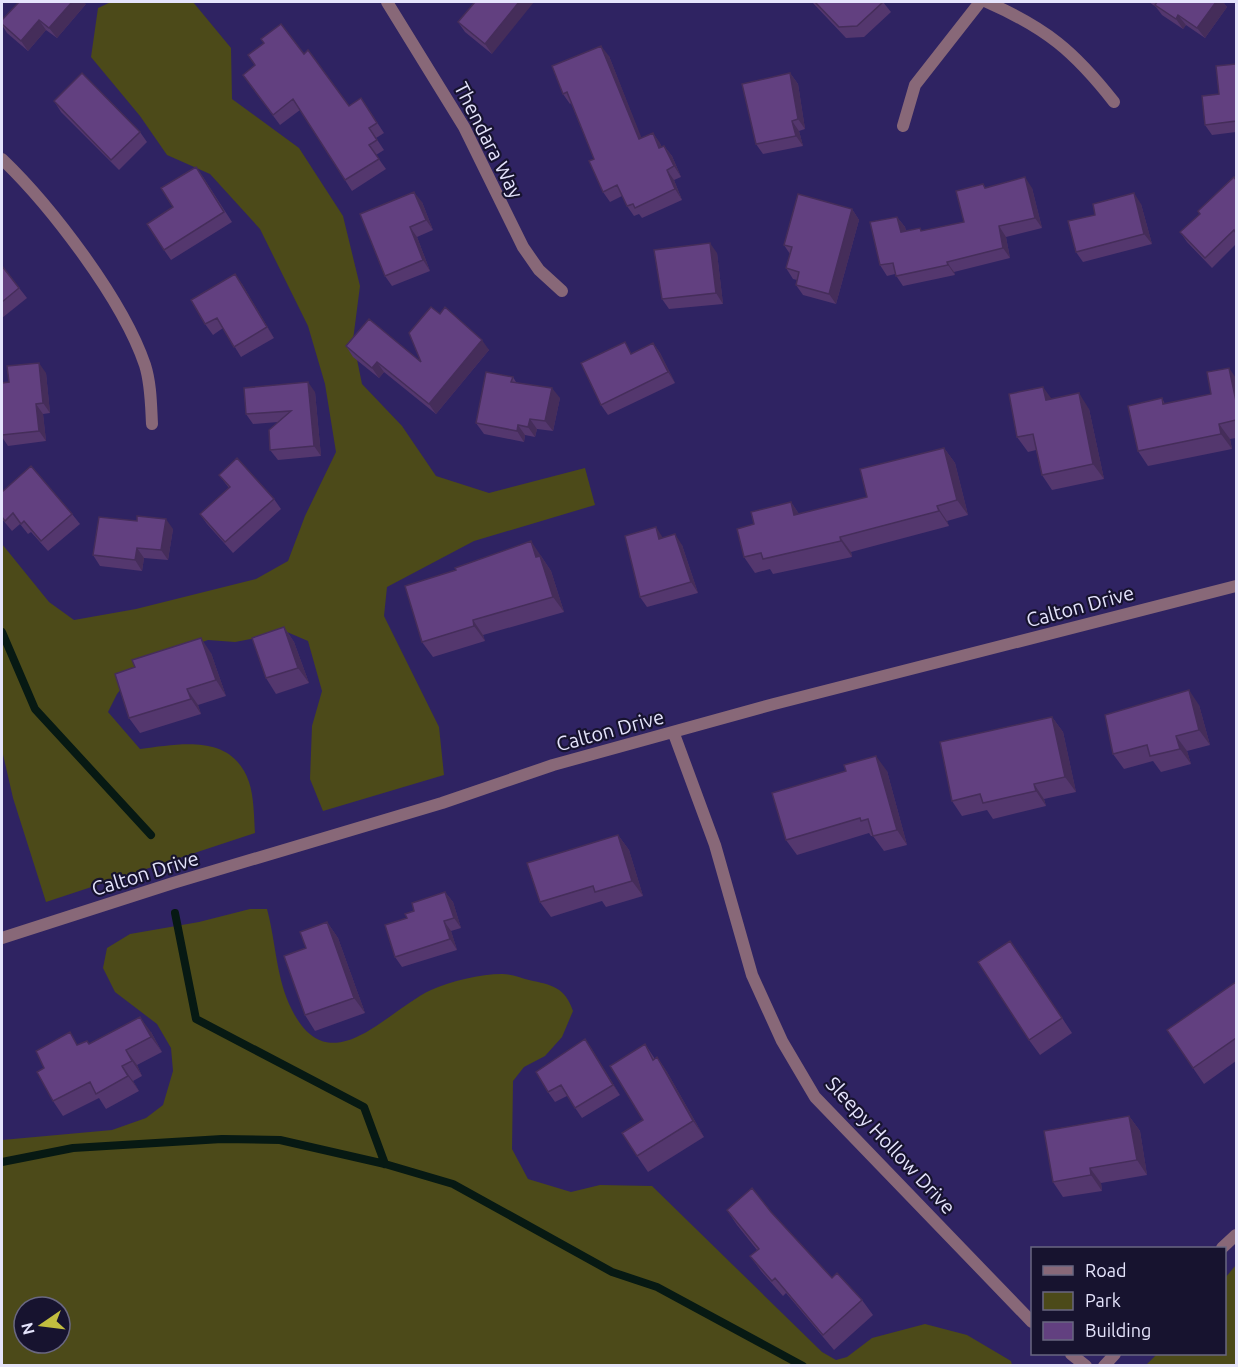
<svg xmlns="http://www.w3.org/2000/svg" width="1238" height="1367" font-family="Ubuntu,sans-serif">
<rect width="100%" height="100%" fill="#2f2362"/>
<path fill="#4c4a19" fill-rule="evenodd" d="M111,2H193L231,48L232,99L299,148L343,216L360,286L353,340L362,384L402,426L436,476L489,493L585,468L595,505L474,541L387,587L384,616L439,727L444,775L323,811L310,779L312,726L322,691L308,641L287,632L235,642L208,640L142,663L117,694L108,712L140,749C181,744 232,733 249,782C254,797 254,817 255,833L46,902L13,798L2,750V544L49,602L74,620L136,609L256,579L288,561L305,516L336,452L325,384L308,326L260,229L210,174L167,155L140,116L91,57L98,8Z
M250,909H267C276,942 276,979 292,1010C330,1085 386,1011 431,990C451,981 480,974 502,974C511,974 521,978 529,980C552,985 565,987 573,1011L562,1037L545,1056L524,1067L513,1081L512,1149L528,1179L571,1192L600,1185L652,1186L822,1352L836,1360L847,1357L872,1338L925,1324L967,1335L1011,1361L1012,1365H2V1140L112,1130L146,1118L163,1105L173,1071L171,1048L157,1024L115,992L103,968L107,948L130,934L199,922ZM24,1307H60V1343H24Z
M1236,1265V1365H1146L1157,1354H1224L1225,1278Z"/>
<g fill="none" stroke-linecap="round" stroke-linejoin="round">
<path stroke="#071913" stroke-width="8" d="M2,632L35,709L151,835
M175,913L196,1019L364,1107L385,1164
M2,1162L73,1148L222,1139L280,1140L385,1164L453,1184L612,1272L657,1287L803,1366"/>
<path stroke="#886878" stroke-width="12" d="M387,2L464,127L523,247L539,270L562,291
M987,2C1046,28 1074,51 1114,102
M903,126L915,85L980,2
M2,159C51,206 123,300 145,365C151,384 151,405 152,424
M674,734L715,845L752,975L782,1041L815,1097L1032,1322
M2,938L173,883L442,803L553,765L774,704L1236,586
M1071,1354L1086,1366"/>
<path stroke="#886878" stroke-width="12" d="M1222,1248L1236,1235
M1104,1366L1115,1354"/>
</g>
<path fill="#54376e" d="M475,2L492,54L465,32L458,22Z
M812,2H883L891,12L864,37L846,38Z
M1149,2H1223L1227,7L1205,38L1186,25L1183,29L1162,15L1156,7Z
M86,4L57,38L46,30L28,51L7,33L2,25V20Z
M304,54L349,106L361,98L384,133L376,138L384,150L376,155L386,169L352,191L300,110L280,125L250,85Z
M609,56L641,138L653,133L662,147L664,146L672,156L681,177L674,180L682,200L642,218L639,214L634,216L627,206L622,196L610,202L603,192L594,159L571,103L570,104L563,94Z
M1236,64V132L1212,135L1205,125L1219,94Z
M790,73L798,84L805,129L799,131L803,146L763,154L756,144Z
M54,101L140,132L147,142L119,170L61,112Z
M203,177L232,222L171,260L164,250L173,207Z
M1236,180V244L1212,268L1187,242L1180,232L1200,214Z
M986,188H1032L1042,228L1006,237L1010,258L954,272L955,275L903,286L895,274L887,276L880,265L897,217L905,227L906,231L920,228L922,231L964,222Z
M422,202L433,230L417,237L430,271L392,286L385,276Z
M1141,204L1152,244L1083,262L1076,252L1095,215Z
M852,209L859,220L836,304L803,295L796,285L797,280L793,279L786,268L790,254L784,245Z
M717,253L723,304L669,309L662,299Z
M2,266L27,298L2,318Z
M242,284L274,338L241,357L223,328L213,335L205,324Z
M440,314L489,350L436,414L384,372L379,378L353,357L346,346L421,362Z
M653,343L660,353L675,383L608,415L601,405L633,353Z
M46,373L50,413L43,414L46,441L8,446L2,437V383L9,382Z
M513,377L516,382L560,398L553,431L537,429L535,437L525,435L524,442L484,434L476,423Z
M1236,378V438L1230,439L1232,449L1148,466L1138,451L1162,398L1165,404L1211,394Z
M315,392L321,456L278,460L270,450L278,422L253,424L246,414Z
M1052,399L1089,409L1104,479L1052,490L1042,475L1036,450L1028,452L1017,437Z
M944,448L955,463L968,515L947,521L949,526L851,552L852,557L773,574L770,569L755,573L744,557L754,524L791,502L799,514L867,497Z
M219,475L274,499L281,509L233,553L207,524L200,514L229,488Z
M2,492L72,514L80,524L48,551L31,532L28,534L20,524L12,531L2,519Z
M173,529L168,560L144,558L142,571L100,566L93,555Z
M663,538L682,545L698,593L647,607L640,597Z
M541,556L551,571L564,612L483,635L485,641L433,657L422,642Z
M284,627L294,642L309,683L276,694L266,678Z
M211,653L226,696L198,705L201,714L140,733L129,718L135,667Z
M1199,705L1210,745L1187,751L1191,764L1161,772L1153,761L1124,769L1113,754Z
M1052,717L1063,732L1076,792L1044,799L1046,806L993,819L987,810L962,816L952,801Z
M887,771L907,845L884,851L873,836H871L869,833L797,855L786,840Z
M618,835L629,850L643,896L606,907L602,901L551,917L540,902Z
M445,892L453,902L461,928L451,931L457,950L402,967L395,957L407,918L414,911Z
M327,922L338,938L365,1013L315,1031L305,1015L306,948Z
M1021,956L1072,1033L1040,1055L1029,1040Z
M1236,982V1061L1204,1084L1167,1030Z
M151,1032L162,1052L137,1065L142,1076L133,1081L139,1091L106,1109L99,1098L63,1116L53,1101L44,1068L79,1045L89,1044Z
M585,1039L620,1095L582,1118L567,1096L555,1102L548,1092Z
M645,1044L655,1059L657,1057L667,1072L704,1137L648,1172L637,1156L643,1120Z
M1129,1116L1140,1131L1147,1175L1101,1183L1102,1191L1063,1197L1053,1182Z
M727,1210L771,1212L832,1278L862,1300L873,1315L834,1350L786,1293L783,1296L761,1271L750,1256L757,1250L737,1225Z"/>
<path fill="#452d5a" d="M72,2H84L86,4L57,38L49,28Z
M519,2H534L492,54L485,44Z
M1216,2H1223L1227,7L1205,38L1197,28Z
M1178,15L1186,25L1183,29L1176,19Z
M39,20L46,30L28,51L21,41Z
M601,46L609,56L646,149L639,139Z
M790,73L798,84L805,129L798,119Z
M792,121L799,131L803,146L796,136Z
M653,133L660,143L666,158L659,148Z
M664,146L672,156L681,177L674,166Z
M667,170L674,180L682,200L675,189Z
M1025,177L1032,188L1042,228L1035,218Z
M414,192L422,202L433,230L426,220Z
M1134,193L1141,204L1152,244L1144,234Z
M852,209L859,220L836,304L829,294Z
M897,217L905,227L908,242L901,232Z
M999,226L1006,237L1010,258L1003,248Z
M410,227L417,237L430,271L423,260Z
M710,243L717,253L723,304L716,293Z
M947,262L954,272L955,275L948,265Z
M235,274L242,284L274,338L267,327Z
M482,340L489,350L436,414L429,404Z
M653,343L660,353L675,383L668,372Z
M377,362L384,372L379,378L372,368Z
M39,363L46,373L50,413L43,403Z
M1229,368L1236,378V401Z
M308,382L315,392L321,456L314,446Z
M1043,387L1054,402L1046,400Z
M552,388L560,398L553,431L545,421Z
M1079,393L1089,409L1104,479L1093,464Z
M36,404L43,414L46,441L39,431Z
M530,419L537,429L535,437L528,427Z
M1219,424L1230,439L1232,449L1221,434Z
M518,425L525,435L524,442L517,431Z
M944,448L955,463L968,515L957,500Z
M791,502L801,517L794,515Z
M937,506L947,521L949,526L939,511Z
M166,519L173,529L168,560L161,550Z
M656,527L663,538L659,539Z
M675,534L682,545L698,593L691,582Z
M840,537L851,552L852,557L841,541Z
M531,541L551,571L564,612L553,597L536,557Z
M137,548L144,558L142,571L135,560Z
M473,620L483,635L485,641L474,626Z
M284,627L294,642L309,683L298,668Z
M201,638L211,653L226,696L216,680Z
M187,689L198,705L201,714L191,699Z
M1189,690L1199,705L1210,745L1199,730Z
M1052,717L1063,732L1076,792L1065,777Z
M1176,736L1187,751L1191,764L1180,749Z
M876,756L887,771L907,845L897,830Z
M1034,784L1044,799L1046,806L1036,791Z
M618,835L629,850L643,896L632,881Z
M445,892L453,902L461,928L454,918Z
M444,921L451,931L457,950L450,939Z
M327,922L338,938L365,1013L354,998Z
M140,1017L151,1032L162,1052L151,1037Z
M585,1039L592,1049L620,1095L613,1085Z
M126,1050L137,1065L142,1076L132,1061Z
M657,1057L667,1072L704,1137L693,1121Z
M122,1066L133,1081L139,1091L128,1076Z
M1129,1116L1140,1131L1147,1175L1137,1160Z
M1090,1168L1101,1183L1102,1191L1091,1175Z"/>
<path fill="#624080" stroke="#452d5a" stroke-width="1.5" d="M19,2H72L49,28L39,20L21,41L2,24V20Z
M475,2H519L485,44L458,22Z
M815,2H883L857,26L839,27Z
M1156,2H1216L1197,28L1178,15L1176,19L1155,5L1157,2Z
M281,24L304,54L308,50L349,106L361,98L377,123L369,128L377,140L369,145L379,159L345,180L293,99L273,115L243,75L255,65L248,55L264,43L261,39Z
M601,46L639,139L653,133L659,148L664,146L674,166L667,170L675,189L635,208L633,204L627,206L617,185L603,192L589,161L594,159L567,92L563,94L552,66Z
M1236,64V121L1205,125L1202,96L1219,94L1216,66Z
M82,73L140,132L111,160L54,101Z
M790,73L798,119L792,121L796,136L756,144L742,84Z
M196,167L224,212L164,250L147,224L173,207L161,188Z
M1025,177L1035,218L999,226L1003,248L947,262L948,265L896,276L893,263L880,265L870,222L897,217L901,232L920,228L921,231L964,222L956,191L983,184L985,188Z
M1234,177L1236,180V233L1234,230L1205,258L1180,232L1200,214L1198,211Z
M414,192L426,220L410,227L423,260L385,276L360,214Z
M1134,193L1144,234L1076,252L1068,221L1095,215L1093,204Z
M798,194L852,209L829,294L796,285L799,272L786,268L792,247L784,245Z
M710,243L716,293L662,299L654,250Z
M2,266L19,288L2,302Z
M235,274L267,327L234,347L217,318L205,324L191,300Z
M431,307L440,314L445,307L482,340L429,404L377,362L372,368L346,346L369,319L421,362L409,333Z
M625,342L631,354L653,343L668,372L601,405L581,363Z
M39,363L43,403L36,404L39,431L2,435V383L9,382L7,366Z
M1229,368L1236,401V420L1219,424L1221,434L1138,451L1128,406L1162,398L1163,404L1211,394L1207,372Z
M486,372L513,377L511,382L552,388L545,421L530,419L528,427L518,425L517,431L476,423Z
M308,382L314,446L270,450L269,430L291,411L246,414L244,388Z
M1043,387L1046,400L1079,393L1093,464L1042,475L1033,434L1017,437L1009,394Z
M944,448L957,500L937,506L939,511L840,537L841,541L763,559L761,553L744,557L737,529L754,524L751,512L791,502L794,515L867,497L860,469Z
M237,458L274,499L225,542L200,514L230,487L219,475Z
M31,466L72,514L41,541L24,521L21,524L13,513L5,521L2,517V492Z
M137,516L166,519L161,550L137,548L135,560L93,555L99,517L137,521Z
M656,527L659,539L675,534L691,582L640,597L625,536Z
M531,541L536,557L540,556L553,597L473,620L474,626L422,642L405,586L456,570L455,568Z
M284,627L298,668L266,678L252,638Z
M201,638L216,680L187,689L191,699L129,718L115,674L135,667L132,660Z
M1189,690L1199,730L1176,736L1180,749L1150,756L1147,745L1113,754L1105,715Z
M1052,717L1065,777L1034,784L1036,791L983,803L980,794L952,801L940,742Z
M876,756L897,830L873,836L868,819L861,821L860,818L786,840L772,793L846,771L844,765Z
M618,835L632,881L595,892L593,886L540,902L527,863Z
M445,892L454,918L444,921L450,939L395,957L385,925L407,918L405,914L414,911L412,903Z
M327,922L354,998L305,1015L284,956L306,948L300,932Z
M1010,941L1062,1018L1029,1040L978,962Z
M1236,982V1038L1193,1068L1167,1030Z
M140,1017L151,1037L126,1050L132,1061L122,1066L128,1076L96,1094L90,1082L53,1101L37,1072L44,1068L36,1051L70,1032L77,1045L87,1041L89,1044Z
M585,1039L613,1085L575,1108L561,1085L548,1092L536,1072Z
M645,1044L653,1060L657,1057L693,1121L637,1156L622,1133L643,1120L610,1066Z
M1129,1116L1137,1160L1090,1168L1091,1175L1053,1182L1044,1131Z
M752,1188L771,1212L832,1278L837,1273L862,1300L823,1335L775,1278L772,1281L750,1256L759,1249L727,1210Z"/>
<g text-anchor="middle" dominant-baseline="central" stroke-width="4.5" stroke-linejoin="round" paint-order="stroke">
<g font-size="20" fill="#e5e4fc" stroke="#17132f">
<text transform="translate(489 140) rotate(63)">Thendara Way</text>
<text transform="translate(1080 606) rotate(-15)">Calton Drive</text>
<text transform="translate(610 730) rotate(-15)">Calton Drive</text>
<text transform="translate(145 873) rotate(-17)">Calton Drive</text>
<text transform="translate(891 1145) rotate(47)">Sleepy Hollow Drive</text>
</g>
</g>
<rect width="1238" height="1367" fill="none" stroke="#e5e4fc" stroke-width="6"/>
<rect x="1031" y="1247" width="195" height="108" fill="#17132f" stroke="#696781" stroke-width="1.5"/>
<rect x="1043" y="1266" width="30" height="9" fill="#886878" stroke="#696781" stroke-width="1.5"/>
<text x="1085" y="1277" font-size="18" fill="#e5e4fc">Road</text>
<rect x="1043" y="1292" width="30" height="18" fill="#4c4a19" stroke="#696781" stroke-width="1.5"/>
<text x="1085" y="1307" font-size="18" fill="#e5e4fc">Park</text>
<rect x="1043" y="1322" width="30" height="18" fill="#624080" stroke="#696781" stroke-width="1.5"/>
<text x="1085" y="1337" font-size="18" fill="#e5e4fc">Building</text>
<g transform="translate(42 1325) rotate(256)"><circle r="28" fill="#17132f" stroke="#696781" stroke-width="1.5"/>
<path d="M0-4.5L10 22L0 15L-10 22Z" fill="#c2bd3f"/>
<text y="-9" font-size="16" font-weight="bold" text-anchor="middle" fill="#e5e4fc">N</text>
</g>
</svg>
